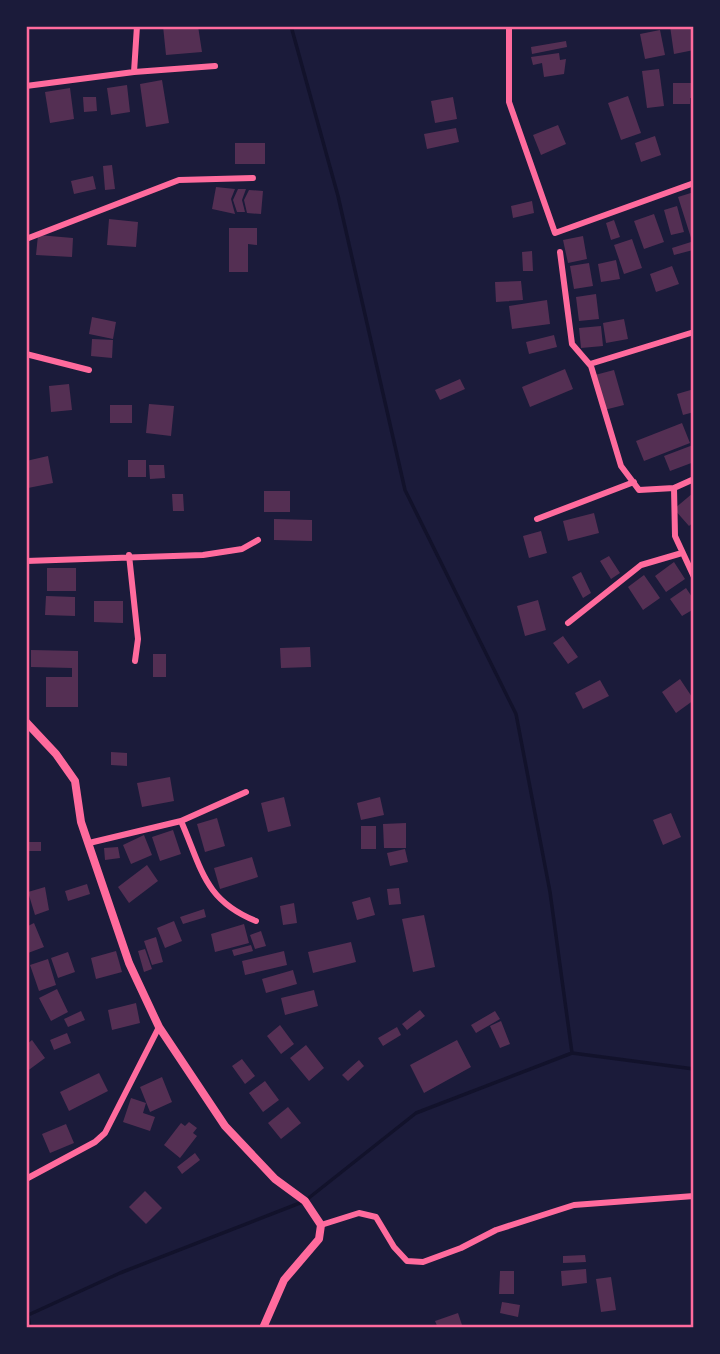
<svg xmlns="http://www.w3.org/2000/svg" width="720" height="1354" font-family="'Work Sans',sans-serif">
<rect width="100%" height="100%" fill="#1b1b3a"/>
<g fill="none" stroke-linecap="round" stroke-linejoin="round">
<path stroke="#12122b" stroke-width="3.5" d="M291,26L338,196L405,490L516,714L550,892L572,1053
M26,1316L120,1273L305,1201L416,1113L572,1053L694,1069
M28,1316L30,1328"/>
</g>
<path fill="#542f53" d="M163,26H198L202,52L166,55Z
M670,26H693L694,50L674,54Z
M660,30L665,55L645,59L640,34Z
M566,41L567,47L532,54L531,47Z
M559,53L560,60L566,59L564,74L544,77L542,63L533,65L531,57Z
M659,69L664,106L647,108L642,71Z
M162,80L169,123L146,127L140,84Z
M673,83H694V98H690V104H673Z
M127,85L130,112L111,115L107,88Z
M70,88L74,119L50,123L45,92Z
M628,96L641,133L621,140L608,103Z
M83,97H96L97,111L84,112Z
M453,97L457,119L435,123L431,101Z
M558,125L566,144L541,155L533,135Z
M456,128L459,142L427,149L424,134Z
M655,136L661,155L641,162L635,143Z
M235,143H265V164H235Z
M112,165L115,189L105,190L103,166Z
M93,176L96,189L74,194L71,181Z
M216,187L235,189L231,199L235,214L212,209Z
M238,189H246L242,200L245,212H237L233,200Z
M249,190L263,191L261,214L247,213L244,200Z
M694,192V240L692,241L678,197Z
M532,201L534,213L513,218L511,206Z
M677,206L684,232L671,235L664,210Z
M654,214L664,242L644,249L634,221Z
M109,219L138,222L136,247L107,245Z
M614,220L620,237L611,240L606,223Z
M229,228H257V245L248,244V272H229Z
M38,235L73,238L72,257L36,255Z
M583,236L587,259L568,263L563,240Z
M632,239L642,268L624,274L614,245Z
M691,242L693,250L674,255L672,248Z
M532,251L533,271H523L522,252Z
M616,260L620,279L601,282L598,264Z
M589,263L593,286L574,289L570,266Z
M672,266L679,284L656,292L650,274Z
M521,281L523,300L496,302L495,282Z
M596,294L599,319L579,321L576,297Z
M547,300L550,324L512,329L509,306Z
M92,317L116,322L113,339L89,334Z
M624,319L628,339L606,343L603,323Z
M601,326L603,346L581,348L579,328Z
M554,335L557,347L529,354L526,342Z
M92,339L113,340L112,358L91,356Z
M565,369L573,389L530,407L522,387Z
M614,370L624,405L604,410L595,375Z
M460,379L465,389L440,400L435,390Z
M69,384L72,410L51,412L49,386Z
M694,389V412L683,415L677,394Z
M149,404L174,406L171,436L146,433Z
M110,405H132V423H110Z
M682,423L690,443L644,461L636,441Z
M693,445L694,462L670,471L664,456Z
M48,456L53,483L28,488L26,461Z
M128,460H146V477H128Z
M149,465H164L165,478L150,479Z
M264,491H290V512H264Z
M693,493L694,522L689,526L674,509Z
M172,494H183L184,511H173Z
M594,513L599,533L568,541L563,521Z
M274,519L312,520V541L274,540Z
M541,531L547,553L529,558L523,536Z
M609,556L620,573L611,579L600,561Z
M674,562L685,579L666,592L655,576Z
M47,568H76V591H47Z
M581,572L591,593L583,598L572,577Z
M644,575L660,598L643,610L628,587Z
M686,588L694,600V609L682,616L670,599Z
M46,596L75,597V616L45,615Z
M538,600L546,630L525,636L517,606Z
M94,601H123V623L94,622Z
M563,636L578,657L568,664L553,643Z
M310,647L311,667L281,668L280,648Z
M31,650L78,651V707H46V677H72V668L31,667Z
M153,654H166V677H153Z
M680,679L694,700L676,713L662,692Z
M600,680L609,696L583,709L575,693Z
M111,752L127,753V766L111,765Z
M170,777L174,801L142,807L137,783Z
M284,797L291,826L268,832L261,803Z
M380,797L384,815L361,820L357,803Z
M671,813L681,837L663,845L653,820Z
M217,818L225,846L205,852L197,824Z
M406,823V848H384L383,824Z
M361,826H376V849H361Z
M173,830L181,854L160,861L152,837Z
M144,835L152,855L131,864L123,845Z
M26,842H41V851H26Z
M118,847L120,858L105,860L104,848Z
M405,849L408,862L390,866L387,853Z
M252,857L258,877L220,889L214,868Z
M147,865L158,881L129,903L118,887Z
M87,884L90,894L68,901L65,891Z
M45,887L49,910L35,915L28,892Z
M399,888L401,904L389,905L387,889Z
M370,897L375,915L357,920L352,902Z
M294,903L297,923L283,925L280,906Z
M204,909L206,917L183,924L180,917Z
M424,915L435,967L413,972L402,919Z
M174,921L182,941L165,948L157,928Z
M34,923L44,947L28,953L26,927Z
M244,924L249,943L215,952L211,934Z
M261,931L266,946L255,949L250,935Z
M156,937L163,962L152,965L144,941Z
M351,942L356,962L313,973L308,952Z
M251,945L253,951L234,956L232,950Z
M145,949L152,969L144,972L138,951Z
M116,951L122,972L96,979L91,958Z
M284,951L287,965L245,975L242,961Z
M68,952L75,972L58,978L51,958Z
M48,959L56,985L39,991L30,965Z
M293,970L297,984L266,993L262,979Z
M57,989L68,1012L51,1021L39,998Z
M314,990L318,1006L285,1015L281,998Z
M136,1003L140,1023L112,1030L108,1010Z
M420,1010L425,1016L407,1030L402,1024Z
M81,1011L85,1020L68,1027L64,1019Z
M495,1011L500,1019L476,1033L471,1025Z
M501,1021L510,1044L500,1048L490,1026Z
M280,1025L294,1044L281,1054L267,1036Z
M397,1027L401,1035L383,1046L378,1038Z
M67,1033L71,1043L54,1050L50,1040Z
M32,1040L45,1058L26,1072V1045Z
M457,1040L471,1067L424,1093L410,1065Z
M306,1045L324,1068L309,1081L290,1058Z
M242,1059L255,1076L245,1084L232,1066Z
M359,1060L364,1066L348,1081L342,1075Z
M99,1073L108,1091L69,1111L60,1092Z
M162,1077L172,1102L150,1112L140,1087Z
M265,1081L279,1100L263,1112L249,1093Z
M131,1098L146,1103L143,1113L155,1117L150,1131L123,1122Z
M288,1107L301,1123L281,1139L268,1123Z
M189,1122L197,1128L193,1133L197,1136L180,1158L164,1145L181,1123L185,1126Z
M66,1124L74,1143L50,1153L42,1134Z
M195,1153L200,1160L182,1174L177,1167Z
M145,1191L162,1208L146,1224L129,1207Z
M585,1255L586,1262L563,1263V1256Z
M586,1269L587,1283L562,1286L561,1271Z
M500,1271H514V1294H499Z
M611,1277L616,1310L601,1312L596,1279Z
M502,1302L520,1305L518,1317L500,1313Z
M458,1313L463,1328H438L435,1321Z"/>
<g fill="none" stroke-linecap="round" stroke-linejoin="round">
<path stroke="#ff6b9d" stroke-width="6" d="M509,26V102L555,233L694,183
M134,72L137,26
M26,86L134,72L215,66
M26,239L179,180L253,178
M560,252L572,344L591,366L621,466L639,490L674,488L694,479
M26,354L89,370
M590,364L694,332
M674,488L675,536L694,577
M537,519L634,482
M129,555L138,639L135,661
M26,561L203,555L242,549L258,540
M568,623L641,565L682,553
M181,821C202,869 204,900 256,921
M89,843L181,821L246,792
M26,1179L95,1142L105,1133L159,1027
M321,1225L359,1213L376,1217L394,1247L407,1261L423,1262L461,1248L496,1230L574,1205L694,1196"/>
<path stroke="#ff6b9d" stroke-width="8" d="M26,722L56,754L75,781L81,822L129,963L159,1027L225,1126L275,1179L305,1201L321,1225L319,1239L284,1280L263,1328"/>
</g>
<rect width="720" height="1354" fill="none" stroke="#1b1b3a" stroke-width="56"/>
<rect x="28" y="28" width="664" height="1298" fill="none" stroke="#ff6b9d" stroke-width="2.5"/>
</svg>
